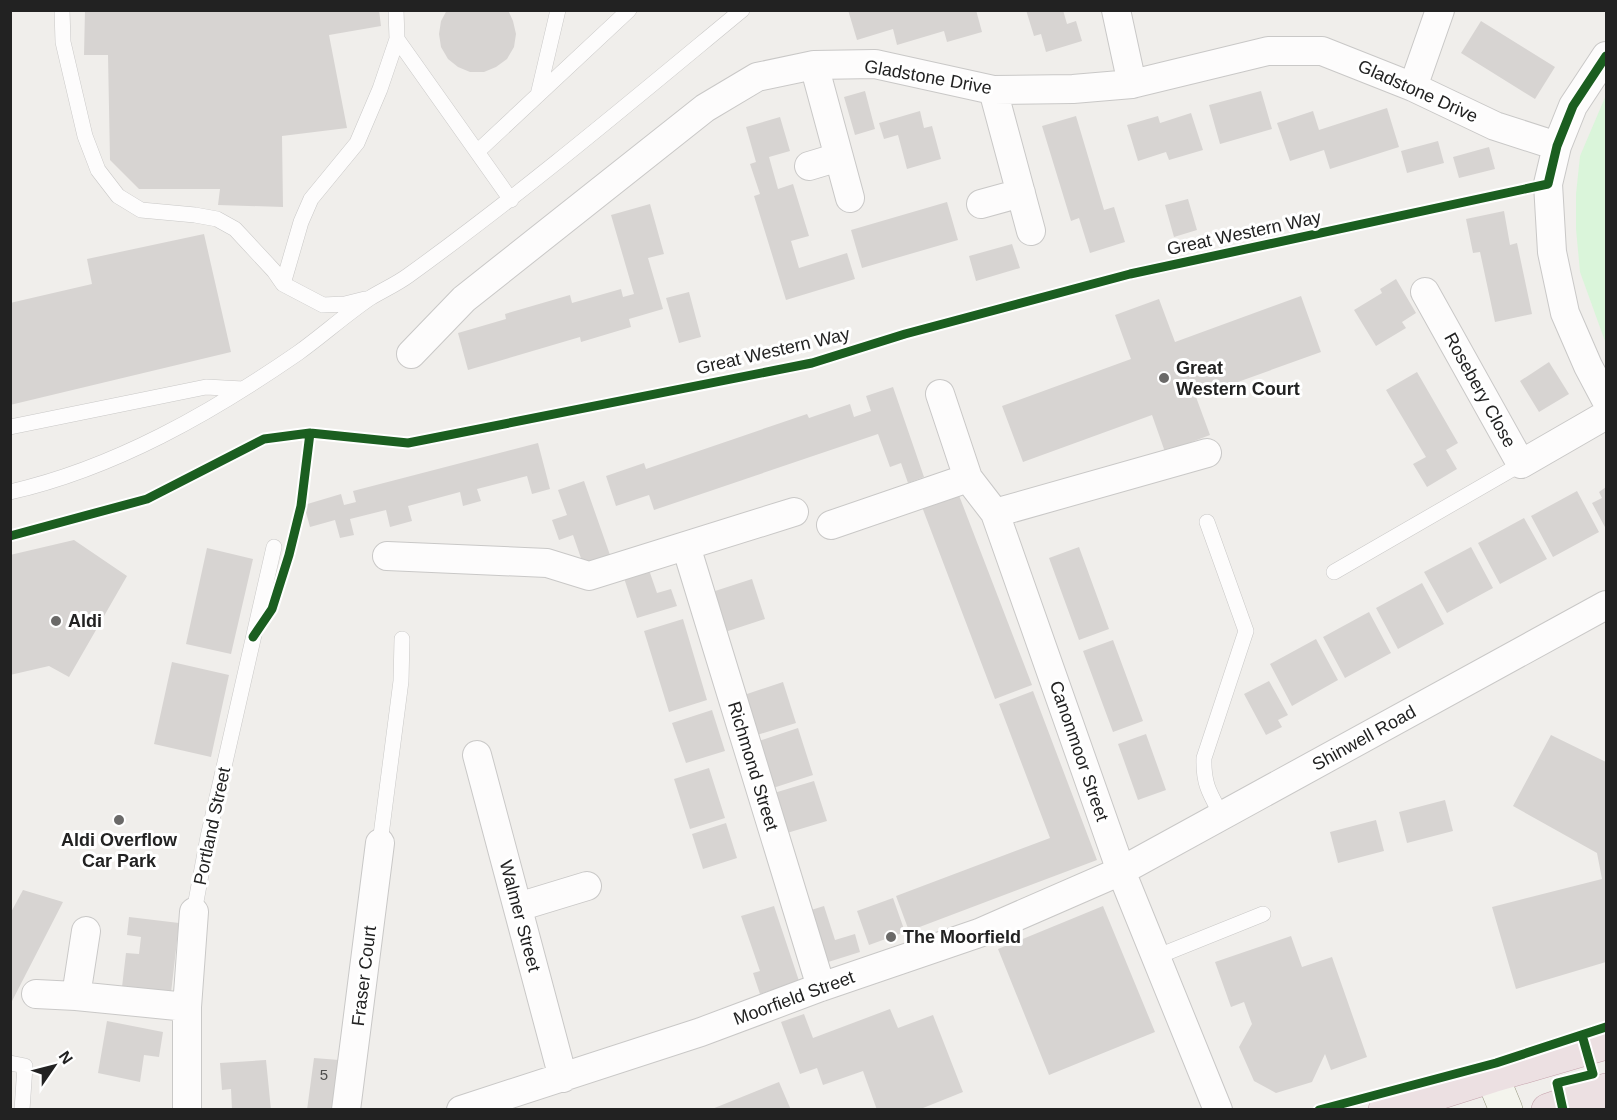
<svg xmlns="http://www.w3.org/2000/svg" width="1617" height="1120" font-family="Arial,sans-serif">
<rect width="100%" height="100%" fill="#f0eeeb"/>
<path fill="#daf5da" d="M1606,95V344L1580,272L1576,229V194L1580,156Z"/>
<path fill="#d7d4d2" d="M85,10H379L381,26L329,35L347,128L282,136L283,207L218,205L220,189H139L110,160L108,55H84Z
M447,10H508L513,21L516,34L514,47L507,59L496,67L484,72H470L458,67L448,59L441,47L439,34L441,21Z
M848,10H976L982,32L947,42L944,31L897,45L893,29L857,40Z
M1026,10H1063L1067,24L1076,21L1082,41L1046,52L1041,34L1034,36Z
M1481,21L1555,67L1535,99L1461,53Z
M865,91L875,129L855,135L844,97Z
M1261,91L1272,129L1220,144L1209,105Z
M1387,108L1399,147L1330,169L1324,150L1290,161L1277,123L1313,111L1319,130Z
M920,111L924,128L932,126L941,159L907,169L898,135L884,139L879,123Z
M1191,113L1203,150L1169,160L1166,152L1138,161L1127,125L1158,116L1160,123Z
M1076,116L1104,210L1114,207L1125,242L1090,253L1079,218L1071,221L1042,126Z
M780,117L790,151L769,157L778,189L793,184L809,236L791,241L799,268L847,253L855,279L786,300L754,196L760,194L750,164L756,162L746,127Z
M1438,141L1444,163L1407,173L1401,151Z
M1489,147L1495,169L1459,178L1453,157Z
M1188,199L1197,230L1174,237L1165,205Z
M947,202L958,240L862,268L851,230Z
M650,204L664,254L648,258L663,309L629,319L631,327L581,342L580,337L468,370L458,333L506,319L505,314L570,295L572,303L621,289L623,297L634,294L611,215Z
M1504,211L1510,245L1517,243L1532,314L1495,322L1480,252L1473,253L1466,219Z
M204,234L231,352L10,405V303L92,284L87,259Z
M1012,244L1020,268L976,281L969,256Z
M1396,279L1416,313L1402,322L1406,328L1376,346L1354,310L1382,293L1380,289Z
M689,292L701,337L679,343L666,298Z
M1301,296L1321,352L1196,397L1210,435L1165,452L1152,415L1023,462L1002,406L1131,359L1115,315L1159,299L1175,342Z
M1549,362L1569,394L1539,412L1520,381Z
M1417,372L1458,443L1446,450L1457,469L1427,487L1413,464L1426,457L1386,390Z
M893,387L924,477L908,483L901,463L890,467L878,434L654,510L649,495L616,506L606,476L644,463L646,469L807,414L809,418L850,404L854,417L871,411L866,396Z
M538,443L550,489L532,494L527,476L477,489L481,501L463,506L460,492L408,506L412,521L390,527L386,510L350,519L354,535L340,538L335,520L310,527L304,505L341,494L344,505L356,502L353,491Z
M584,481L610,555L583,564L573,535L559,540L552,520L567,515L558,490Z
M955,485L1032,685L995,699L919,499Z
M1606,487V529L1592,503L1602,498L1599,492Z
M1577,491L1599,532L1553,557L1531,516Z
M1524,518L1547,559L1500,584L1478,543Z
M74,540L127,576L69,677L49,666L10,675V555Z
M1079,547L1109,629L1079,640L1049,558Z
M1471,547L1493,588L1447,613L1424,572Z
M207,548L253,559L231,654L186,644Z
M649,570L657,593L671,589L677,606L637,618L624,578Z
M752,579L765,619L725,632L712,592Z
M1422,583L1444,624L1398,649L1376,608Z
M1369,612L1391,653L1345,678L1323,637Z
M683,619L707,700L669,712L644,631Z
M1316,639L1338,680L1292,706L1270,664Z
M1113,640L1143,721L1113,732L1083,651Z
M172,662L229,675L211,757L154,744Z
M1269,681L1288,715L1278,720L1282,727L1266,735L1244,694Z
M783,682L796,723L757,735L744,695Z
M1033,691L1097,860L909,931L896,896L1050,838L999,704Z
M712,710L725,751L686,763L672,723Z
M798,728L813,775L773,788L759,741Z
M1146,734L1166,790L1138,800L1118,744Z
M1551,735L1606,762V962L1516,989L1492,907L1602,879L1597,853L1513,806Z
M709,768L725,818L690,829L674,779Z
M814,781L827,821L787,833L774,793Z
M1445,800L1453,831L1407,843L1399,812Z
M1376,820L1384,851L1338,863L1330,832Z
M726,823L737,858L703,869L692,834Z
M23,890L63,902L10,1005V914Z
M893,898L905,932L869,945L857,911Z
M774,906L799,981L760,994L753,973L760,971L741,916Z
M824,906L835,940L855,934L860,952L825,963L808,911Z
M1103,906L1155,1032L1049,1075L998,949Z
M129,917L179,923L171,993L122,987L126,953L139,954L141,937L127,935Z
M1291,936L1302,967L1332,957L1367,1057L1331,1070L1325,1054L1312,1082L1276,1093L1254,1081L1239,1047L1252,1024L1244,1002L1231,1007L1215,962Z
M890,1009L898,1028L933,1015L963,1092L918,1110H877L863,1071L823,1085L817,1068L800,1074L781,1022L804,1014L813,1038Z
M107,1021L163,1032L159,1057L144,1055L140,1082L98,1073Z
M314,1058L339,1060L332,1110H307Z
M266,1060L271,1110H232L231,1089L222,1090L220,1063Z
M779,1082L791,1110H712V1109Z"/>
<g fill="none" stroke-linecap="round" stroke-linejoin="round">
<g stroke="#c9c8c7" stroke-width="16">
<path id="lane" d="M62,10L63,42L85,136L98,170L118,196L141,210L195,215L217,219L235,229L274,271L283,284L323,305L345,304L365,299
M397,39L511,200
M538,95L558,10
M477,152L629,10
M283,284L301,222L311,199L357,143L380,89L397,39L396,10
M10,427L206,387L243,389
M10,492C115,468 211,413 298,353C323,335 345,315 370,298C383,290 397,284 409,275C524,192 633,100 742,10
M1207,522L1246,631L1204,758C1203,784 1210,794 1222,816
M1334,572L1521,464
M380,843L401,681L402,639
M194,912L208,837L274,547
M1156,957L1263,914
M10,1063L25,1066L22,1110"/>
</g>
<g stroke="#c9c8c7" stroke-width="30">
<path id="street" d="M1116,10L1132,84
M1606,56L1573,106L1557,146L1548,184L1552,252L1565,313L1588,366L1606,400
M814,65L850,198
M1413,87L1440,10
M993,90L1031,231
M809,166L839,157
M981,204L1021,193
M1425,292L1521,464L1606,415
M411,354L464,299L705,108L757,77L814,65L875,64L993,90L1073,89L1132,84L1268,51H1322L1413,87L1495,126L1557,146
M940,394L968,478L995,513L1121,871L1218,1110
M995,513L1207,453
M831,525L968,478
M686,546L821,987
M387,556L547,563L589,576L794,512
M477,755L563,1078
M518,907L587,886
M86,931L76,996L187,1007
M36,994L76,996
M187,1110V1007L194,912
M346,1110L380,843
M461,1110L701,1032L821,987L979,933L1121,871L1606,605"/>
</g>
<g stroke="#999a82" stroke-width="34">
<path id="secondary" d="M1492,1076L1506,1110"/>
</g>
<g stroke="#c5a2ac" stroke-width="34">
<path id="highway" d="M1385,1110L1492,1076L1606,1043
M1548,1110L1606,1090"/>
</g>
<use href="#lane" stroke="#fdfcfc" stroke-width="15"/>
<use href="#street" stroke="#fdfcfc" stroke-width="28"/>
<use href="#secondary" stroke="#f4f4ed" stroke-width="33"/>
<use href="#highway" stroke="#ece0e2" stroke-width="33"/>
<g stroke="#fff" stroke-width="13">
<path id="cycleway" d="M10,536L147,499L264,439L310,433L408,443L812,363L905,334L1130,274L1548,184L1557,146L1573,106L1606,56
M253,637L272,609L289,555L301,506L310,433
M1319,1110L1496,1063L1606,1027
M1563,1110L1557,1083L1593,1074L1582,1035"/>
</g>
<use href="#cycleway" stroke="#1b5e20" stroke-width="9"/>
</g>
<g fill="#6a6968" stroke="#fff" stroke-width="2">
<circle cx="1164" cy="378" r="6"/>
<circle cx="56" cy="621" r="6"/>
<circle cx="119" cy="820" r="6"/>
<circle cx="891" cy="937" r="6"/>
</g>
<g text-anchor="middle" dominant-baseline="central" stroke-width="6" stroke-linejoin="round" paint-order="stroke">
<g font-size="15" fill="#4f4e4e">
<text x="324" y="1074">5</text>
</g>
<g font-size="18" fill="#222" stroke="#fff">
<text transform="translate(928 77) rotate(10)">Gladstone Drive</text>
<text transform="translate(1418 91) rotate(24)">Gladstone Drive</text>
<text transform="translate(1244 233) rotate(-12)">Great Western Way</text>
<text transform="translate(773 351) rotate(-13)">Great Western Way</text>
<text transform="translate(1480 390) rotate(61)">Rosebery Close</text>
<text transform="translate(1364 738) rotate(-29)">Shinwell Road</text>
<text transform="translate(1079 751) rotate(71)">Canonmoor Street</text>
<text transform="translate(753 766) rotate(73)">Richmond Street</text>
<text transform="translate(212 826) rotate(-78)">Portland Street</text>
<text transform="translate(520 916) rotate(75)">Walmer Street</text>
<text transform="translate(364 976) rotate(-83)">Fraser Court</text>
<text transform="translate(794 998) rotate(-20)">Moorfield Street</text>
</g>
<g font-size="18" font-weight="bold" fill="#222" stroke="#fff" text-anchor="start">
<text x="1176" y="368">Great<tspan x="1176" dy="21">Western Court</tspan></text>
<text x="68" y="621">Aldi</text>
<text x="119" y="840" text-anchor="middle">Aldi Overflow<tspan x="119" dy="21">Car Park</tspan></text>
<text x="903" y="937">The Moorfield</text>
</g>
</g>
<rect width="1617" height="1120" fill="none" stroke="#222222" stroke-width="24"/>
<g transform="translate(54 1066) rotate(55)" stroke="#ffffff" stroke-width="4.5" paint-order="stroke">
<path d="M0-4.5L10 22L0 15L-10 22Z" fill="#222222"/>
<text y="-9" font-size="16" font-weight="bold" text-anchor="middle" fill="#222222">N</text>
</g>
</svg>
